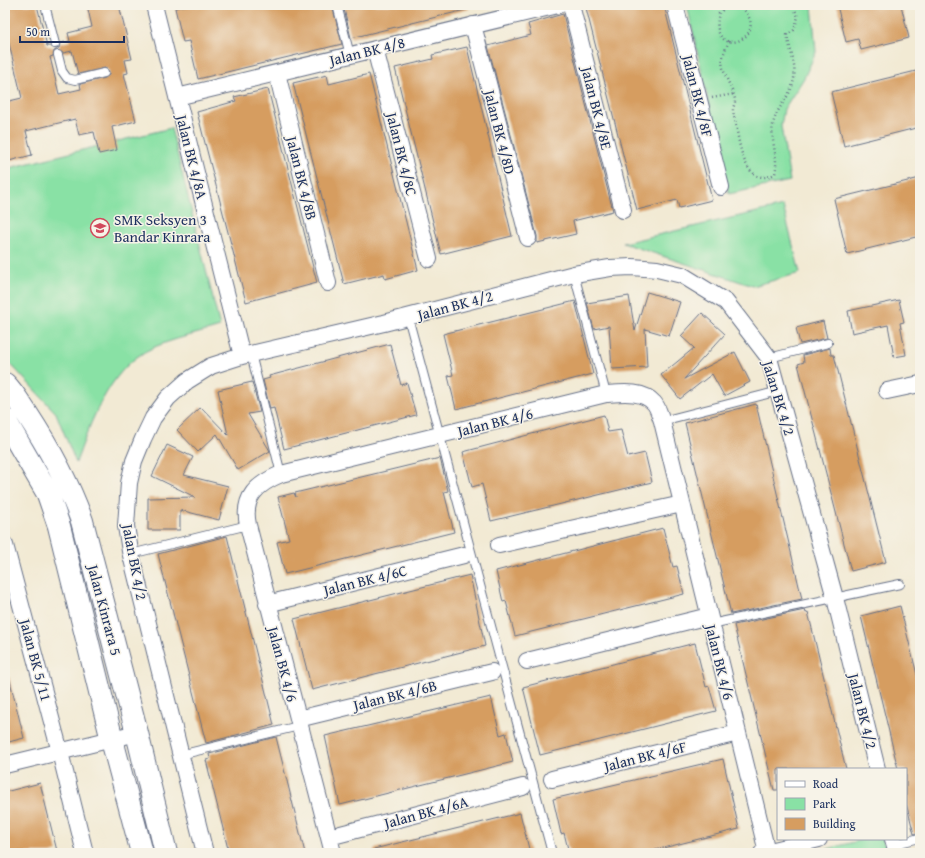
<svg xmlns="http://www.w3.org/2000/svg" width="925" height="858" font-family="'Gentium Book Plus',serif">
<rect width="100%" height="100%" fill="#f7f3e8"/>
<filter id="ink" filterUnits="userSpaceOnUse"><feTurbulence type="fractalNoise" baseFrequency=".025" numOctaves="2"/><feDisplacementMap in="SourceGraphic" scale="8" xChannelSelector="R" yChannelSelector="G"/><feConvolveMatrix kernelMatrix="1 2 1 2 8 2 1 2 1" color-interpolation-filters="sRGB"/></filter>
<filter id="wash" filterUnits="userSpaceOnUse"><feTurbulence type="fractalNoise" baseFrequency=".012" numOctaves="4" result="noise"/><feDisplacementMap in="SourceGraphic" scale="16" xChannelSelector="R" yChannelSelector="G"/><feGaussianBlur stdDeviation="0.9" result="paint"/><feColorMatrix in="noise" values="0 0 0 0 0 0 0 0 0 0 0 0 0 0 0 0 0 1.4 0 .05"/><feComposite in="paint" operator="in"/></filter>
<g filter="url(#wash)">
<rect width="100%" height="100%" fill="#f2ead4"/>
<path fill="#89e1a5" stroke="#528882" d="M687,5H812L816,52L804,78L784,109L781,126L790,181L729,194Z
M171,128L220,327C195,335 158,341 137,357C106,380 88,428 76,463L56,413L5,358V169Z
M783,206L800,273L753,286L623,243Z
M866,839H883L887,853H811Z"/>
<g id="blocks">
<path fill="#d69d60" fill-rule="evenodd" d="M5,5H37L47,46H50L56,49L59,48L60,43L70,41L68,33L92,27L87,5H119L132,59L125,60L128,73L124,74L136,121L112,127L117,150L99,154L94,132L79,135L75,119L26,131L32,155L5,162V102L22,98L5,27ZM57,50L63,53L72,51L78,74L105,68L109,71V75L105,78L80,84L81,89L59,94L50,57L53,56L54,51Z
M188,5H332L342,44L198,79L189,41L183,42L175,8Z
M343,5H468L469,9L351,38Z
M599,5H664L712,200L679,208L677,200L637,210L586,8Z
M837,5H901L909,38L861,50L858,39L846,42Z
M563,14L613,211L573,221L576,234L537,243V236L488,46L531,35L528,24Z
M467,47L512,236L441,254L395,68L433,59L432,55Z
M920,70V127L844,146L831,92Z
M369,74L418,270L385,279L384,274L344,284L293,83L327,75L329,84Z
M268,89L317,283L246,302L197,112L236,101L234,97Z
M920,178V236L847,254L834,199Z
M647,292L680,302L669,336L645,329L647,367L612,369L609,326L594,329L587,303L629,296L635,331Z
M899,300L904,322L900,323L906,355L894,357L888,325L852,333L848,311Z
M575,301L593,374L456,409L448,376L453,375L443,334Z
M702,313L725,334L684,379L735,352L750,382L724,396L712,374L680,399L661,375L694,348L681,336Z
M823,321L827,338L800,344L796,328Z
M390,344L401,385L407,383L416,415L284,449L274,408L270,409L263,380L270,378L269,376Z
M830,348L831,355H834L886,562L851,571L798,364L804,362L803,355Z
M252,382L260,412L248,414L270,451L238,470L217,434L198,452L177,430L201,407L228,435L218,390Z
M756,404L802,599L731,614L685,423Z
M604,415L608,432L621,430L628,457L645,453L652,482L491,521L482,484L472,487L463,452Z
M167,445L193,457L184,475L228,486L219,520L180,510V530H148V498L195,497L152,476Z
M440,458L448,491L444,492L454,532L285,574L277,542L289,539L278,497L294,493L296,497L295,493Z
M663,528L673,567L677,566L684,594L515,636L506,601L503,602L496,571Z
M227,536L274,725L206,743L158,554Z
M470,575L485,646L312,690L294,619Z
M900,606L920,687V833L914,834L906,803V769H898L861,616Z
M805,610L806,613L808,612L846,769H778V790H774L734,625Z
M695,643L706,687L709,686L716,711L540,755L523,687Z
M9,677L24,738L5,743V678Z
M491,697L500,735L506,733L513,762L340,805L325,736Z
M276,737L305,853H229L206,760L210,759L209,754Z
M723,759L739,829L643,853H569L564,833L561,834L553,799Z
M40,783L57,851L51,853H5V792Z
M520,813L530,853H374V849Z"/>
</g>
</g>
<g filter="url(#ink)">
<use href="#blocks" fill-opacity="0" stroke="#667087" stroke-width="1"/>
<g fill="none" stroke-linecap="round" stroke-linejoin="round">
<g stroke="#667087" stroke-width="10">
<path id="service" d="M45,5L55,44
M337,5L350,55
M58,55L62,71L67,78L75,80L104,73
M574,274L606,394
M408,317L552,853
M251,354L281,474
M769,358L828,343
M662,421L779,391
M131,554L248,525
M711,624L900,584
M180,755L299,726
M895,844L920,838"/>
</g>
<g stroke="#667087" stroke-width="18">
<path id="minor" d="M154,5L242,356
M571,5L623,210
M675,5L721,187
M473,25L528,238
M375,49L429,259
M277,73L328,283
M177,97L558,5
M887,391L920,384
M5,545L60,752L85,853
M499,545L682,504
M267,604L464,555
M527,661L709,616
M298,719L492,672
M5,765L137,733
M552,779L738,733
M329,837L523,787
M893,839L897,853
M205,853L130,551L126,526L129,483L134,461L143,439L153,418L168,398L187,381L211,366L242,356L384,323L574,274L610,268L632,267L657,269L682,275L726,302L769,358L835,598L877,769
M333,853L248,525C242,497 257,484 281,474L606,394C621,393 643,390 654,403C658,407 660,416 662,421L767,852
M762,853L819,839"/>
</g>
<g stroke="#667087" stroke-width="24">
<path id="secondary" d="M5,384C14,393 20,404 27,414C50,449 68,482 82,521L137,733L166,853
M5,420L48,494L59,526L112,740L142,853"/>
</g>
<path stroke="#667087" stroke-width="2.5" stroke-dasharray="1 3" stroke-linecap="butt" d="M733,5L726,7L719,13C707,64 775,38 741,7
M733,5L741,7L749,5
M729,41C719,63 721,65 730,86C732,91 735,96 735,101C735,104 733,107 733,110C733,116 737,124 737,131C740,150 747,188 775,174C779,156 770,141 773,125C775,113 782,105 788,95C801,73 791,56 787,35L794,30L798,17L793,5
M712,98L734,94"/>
<use href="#service" stroke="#fff" stroke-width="8"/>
<use href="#minor" stroke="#fff" stroke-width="16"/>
<use href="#secondary" stroke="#fff" stroke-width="22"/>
</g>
</g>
<defs>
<g id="school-ring" transform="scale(1)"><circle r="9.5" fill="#f7f3e8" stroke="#d1495b" stroke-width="1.5"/><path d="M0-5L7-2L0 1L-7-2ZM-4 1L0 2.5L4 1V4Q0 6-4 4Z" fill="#d1495b"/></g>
</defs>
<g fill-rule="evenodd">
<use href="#school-ring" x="100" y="228"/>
</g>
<g text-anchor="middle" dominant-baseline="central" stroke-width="3" stroke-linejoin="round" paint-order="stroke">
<g font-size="15" fill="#1b2f5e" stroke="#f7f3e8">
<text transform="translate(367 51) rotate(-14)">Jalan BK 4/8</text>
<text transform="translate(698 96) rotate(76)">Jalan BK 4/8F</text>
<text transform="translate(597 108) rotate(76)">Jalan BK 4/8E</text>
<text transform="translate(500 132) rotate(76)">Jalan BK 4/8D</text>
<text transform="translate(402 154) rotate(76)">Jalan BK 4/8C</text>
<text transform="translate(192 157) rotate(76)">Jalan BK 4/8A</text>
<text transform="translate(302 178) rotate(76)">Jalan BK 4/8B</text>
<text transform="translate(455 305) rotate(-15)">Jalan BK 4/2</text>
<text transform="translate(779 398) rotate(73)">Jalan BK 4/2</text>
<text transform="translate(495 422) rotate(-14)">Jalan BK 4/6</text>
<text transform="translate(135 562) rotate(79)">Jalan BK 4/2</text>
<text transform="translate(365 580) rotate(-14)">Jalan BK 4/6C</text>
<text transform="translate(105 610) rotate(75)">Jalan Kinrara 5</text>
<text transform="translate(36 660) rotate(75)">Jalan BK 5/11</text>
<text transform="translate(720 662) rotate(76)">Jalan BK 4/6</text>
<text transform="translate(283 664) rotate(75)">Jalan BK 4/6</text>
<text transform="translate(395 695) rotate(-14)">Jalan BK 4/6B</text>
<text transform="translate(863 711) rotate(76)">Jalan BK 4/2</text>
<text transform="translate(645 756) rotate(-14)">Jalan BK 4/6F</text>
<text transform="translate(426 812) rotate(-15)">Jalan BK 4/6A</text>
</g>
<g font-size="15" fill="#1b2f5e" stroke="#f7f3e8" text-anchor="start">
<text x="114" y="219">SMK Seksyen 3<tspan x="114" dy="17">Bandar Kinrara</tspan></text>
</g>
</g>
<rect width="925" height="858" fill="none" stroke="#f7f3e8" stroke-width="20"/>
<rect x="777" y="768" width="130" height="72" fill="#f7f3e8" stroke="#9fa5b1"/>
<rect x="785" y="781" width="20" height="6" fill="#ffffff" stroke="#9fa5b1"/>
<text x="813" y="788" font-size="12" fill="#1b2f5e">Road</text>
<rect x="785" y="798" width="20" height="12" fill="#89e1a5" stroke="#9fa5b1"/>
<text x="813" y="808" font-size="12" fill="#1b2f5e">Park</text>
<rect x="785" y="818" width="20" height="12" fill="#d69d60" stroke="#9fa5b1"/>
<text x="813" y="828" font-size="12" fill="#1b2f5e">Building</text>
<path d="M20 36v6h104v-6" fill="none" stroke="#1b2f5e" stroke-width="2"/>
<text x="26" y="36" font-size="12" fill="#1b2f5e" stroke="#f7f3e8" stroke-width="3" paint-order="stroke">50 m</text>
</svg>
